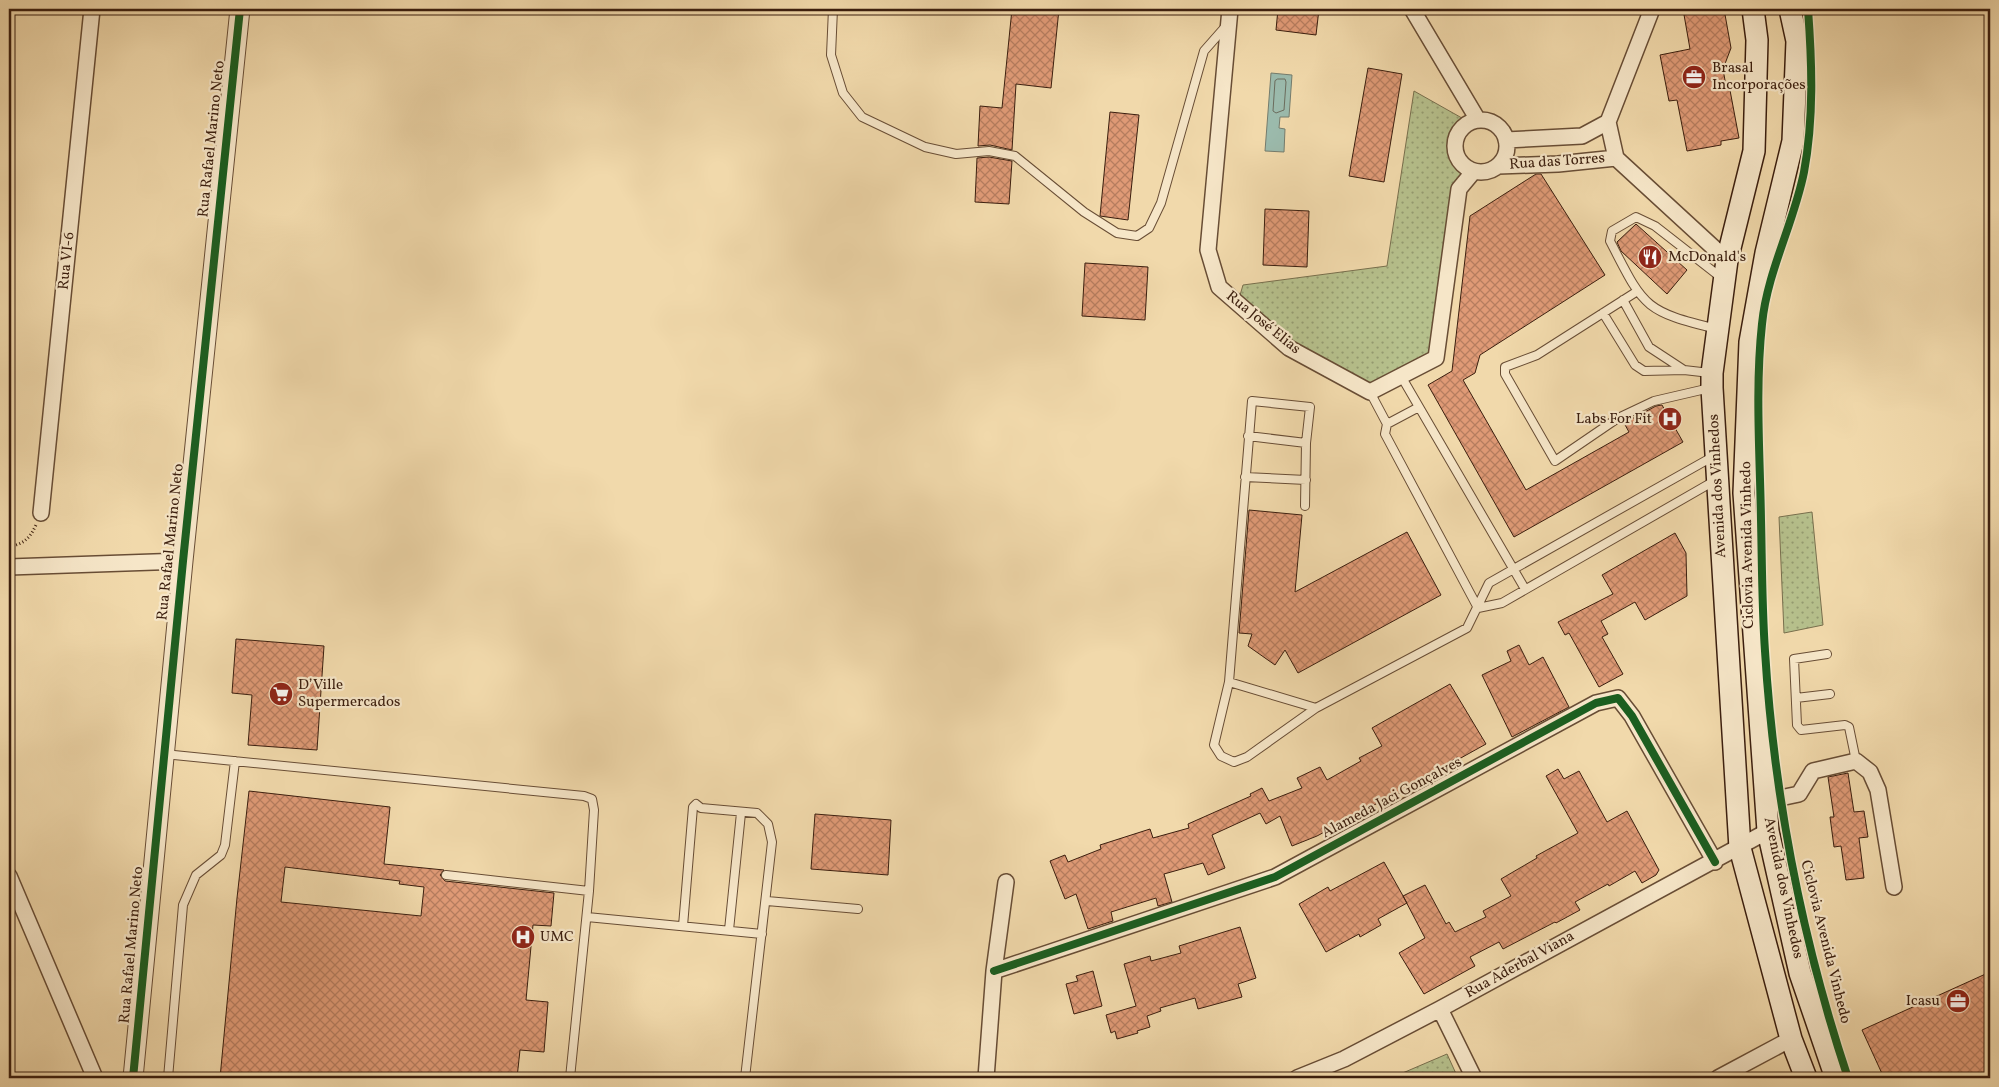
<svg xmlns="http://www.w3.org/2000/svg" width="1999" height="1087" font-family="Vollkorn,serif">
<defs>
<pattern id="park-dots" width="8" height="8" patternUnits="userSpaceOnUse" patternTransform="scale(1.25)"><rect width="8" height="8" fill="#b6c08c"/><path d="M2 2h.1M6 6h.1" fill="none" stroke="#959b71" stroke-width="1.8" stroke-linecap="round"/></pattern>
<pattern id="building-cross-hatch" width="8" height="8" patternUnits="userSpaceOnUse" patternTransform="scale(1.25)"><rect width="8" height="8" fill="#df9a76"/><path d="M0 0l8 8M0 8l8-8" fill="none" stroke="#b67d5f"/></pattern>
</defs>
<rect width="100%" height="100%" fill="#f1d9ab"/>
<filter id="stains"><feTurbulence type="fractalNoise" baseFrequency=".004" numOctaves="4"/><feColorMatrix values="0 0 0 0 .2 0 0 0 0 .09 0 0 0 0 .02 0 0 0 .5 -.17"/></filter>
<radialGradient id="worn" r=".72"><stop offset=".6" stop-color="#630" stop-opacity="0"/><stop offset="1" stop-color="#630" stop-opacity=".3"/></radialGradient>
<path fill="url(#park-dots)" stroke="#786f4d" d="M1414,91L1469,122C1449,137 1452,161 1474,171L1459,189L1436,358L1370,392L1289,348L1238,302L1243,285L1387,266Z
M1812,512L1823,625L1784,633L1779,517Z
M1447,1054L1458,1078H1391Z"/>
<path fill="#9bbaac" stroke="#757c6d" d="M1271,73L1292,75L1289,117H1280L1279,128L1285,129L1284,152L1265,151Z"/>
<g fill="none" stroke-linecap="round" stroke-linejoin="round">
<path stroke="#6b6c5d" stroke-width="1" d="M1278,79H1285L1286,82L1284,110L1276,113L1273,111L1275,81Z"/>
</g>
<path fill="url(#building-cross-hatch)" stroke="#3b1e0e" fill-rule="evenodd" d="M1012,9H1059L1051,88L1016,84L1012,150L990,145L978,146L980,106L1002,108Z
M1278,9H1319L1316,35L1276,30Z
M1683,9H1724L1731,48L1723,69L1726,86L1729,85L1739,138L1721,141V145L1687,151L1677,100L1669,101L1660,55L1690,49Z
M1368,68L1402,74L1384,182L1349,176Z
M1110,112L1139,115L1128,220L1100,216Z
M989,157L1012,161L1009,204L975,202L977,158Z
M1536,174H1541L1605,275L1480,355L1475,373L1463,380L1526,490L1629,432L1624,423L1656,406L1662,405L1683,442L1514,537L1428,385L1452,371L1470,216Z
M1265,209L1309,211L1307,267L1263,265Z
M1636,224L1687,270L1667,294L1621,251L1617,242Z
M1085,263L1148,267L1145,320L1082,316Z
M1249,510L1302,515L1295,592L1407,532L1441,595L1298,673L1285,650L1275,665L1248,646L1252,634L1239,633Z
M1675,533L1686,553L1687,596L1645,620L1635,602L1601,621L1608,634L1602,637L1623,674L1599,687L1569,633L1565,635L1558,622L1613,594L1602,575Z
M236,639L324,646L317,750L248,745L252,695L232,693Z
M1519,645L1529,665L1543,657L1569,707L1512,737L1482,675L1511,661L1507,651Z
M1450,684L1486,744L1459,759L1458,757L1402,792L1376,804L1317,836L1292,846L1280,816L1266,824L1260,813L1212,835L1225,868L1208,875L1203,863L1164,874L1172,902L1158,906L1156,898L1111,912L1113,921L1088,929L1076,894L1065,899L1050,861L1065,855L1068,862L1101,849L1100,845L1150,829L1153,838L1189,828L1188,824L1251,796L1250,794L1262,788L1269,801L1302,788L1297,778L1320,767L1327,780L1361,761L1359,758L1382,746L1372,728Z
M1558,769L1564,779L1579,771L1607,822L1627,811L1659,870L1656,875L1642,883L1635,871L1609,886L1608,884L1575,902L1580,910L1556,923L1555,922L1503,949L1499,942L1470,957L1475,966L1424,994L1399,953L1425,938L1403,896L1425,885L1446,924L1449,922L1455,932L1486,917L1483,911L1511,896L1501,879L1537,858L1536,856L1578,833L1546,776Z
M1848,773L1854,812L1864,811L1868,837L1859,838L1864,878L1846,880L1841,846L1834,847L1830,817H1834L1828,777Z
M249,791L390,807L384,864L444,870L440,875L445,881L554,893L551,926L533,925L526,1000L548,1002L544,1052L520,1050L517,1078H220L237,898ZM285,867L400,881L399,884L424,887L421,916L281,902Z
M815,814L891,820L888,875L811,869Z
M1384,862L1407,903L1378,919L1381,925L1360,937L1359,934L1326,952L1299,904L1328,887L1330,891Z
M1240,927L1256,978L1238,984L1242,997L1198,1009L1195,998L1160,1008L1161,1011L1147,1016L1150,1027L1137,1031L1138,1033L1117,1039L1115,1031L1111,1033L1106,1015L1136,1006L1124,964L1150,956L1151,961L1181,953L1179,946Z
M1093,971L1102,1006L1074,1014L1066,984L1078,981L1076,976Z
M1990,972V1078H1884L1862,1030Z"/>
<g fill="none" stroke-linecap="round" stroke-linejoin="round">
<g stroke="#684d35" stroke-width="10">
<path id="service" d="M833,9L831,55L843,93L862,117L925,147L956,154L989,151L1015,156L1084,212L1117,233L1137,236L1149,228L1161,203L1204,51L1226,26
M1636,292L1537,355L1505,367V374L1555,461L1618,418L1654,401L1710,388
M1623,300L1649,347L1684,370
M1603,313L1635,365L1644,371L1684,370L1710,373
M1717,329C1643,311 1644,307 1610,241L1612,231L1636,217L1655,226L1723,279
M1401,376L1525,589
M1370,392L1387,424
M1419,407L1387,424L1385,434L1478,608
M1248,436L1306,443
M1245,477L1306,480
M1305,506L1306,443L1310,407L1252,401L1229,682L1316,708L1467,628L1489,583L1714,456
M1478,608L1502,603L1716,480
M1827,654L1794,659L1797,725L1801,730L1845,725L1849,727L1856,761
M1229,682L1214,745L1221,756L1234,762L1247,757L1316,708
M1796,698L1830,694
M164,754L584,796L592,799L594,810L589,891L570,1078
M446,875L589,891
M767,901L858,909
M587,917L762,934
M683,926L693,807L696,804L701,808L757,813L768,824L772,842L745,1078
M729,930L741,813
M168,1078L183,905L196,875L221,855L225,845L235,761"/>
</g>
<g stroke="#684d35" stroke-width="18">
<path id="minor" d="M1230,9L1208,250L1219,287L1289,348L1370,392L1436,358L1459,189L1474,171
M1412,9L1478,120
M1455 146a26 26 0 1 1 52 0a26 26 0 1 1-52 0Z
M1506,140L1582,136L1608,122
M1616,158L1608,122L1652,9
M1616,158L1727,260
M1498,166L1558,164L1616,158
M41,513L92,9
M9,567L183,561
M1767,807L1780,798L1799,794L1813,771L1856,761L1870,772L1878,790L1894,887
M9,876L95,1078
M994,971L1275,877L1596,703L1618,698L1632,716L1715,862
M1440,1009L1474,1078
M986,1078L994,971L1006,882
M1297,1078L1344,1059L1440,1009L1768,831
M1718,1078L1791,1039"/>
</g>
<g stroke="#684d35" stroke-width="21">
<path id="tertiary" d="M133,1078L183,561L240,9"/>
</g>
<g stroke="#3b1e0e" stroke-width="24">
<path id="secondary" d="M1753,9L1757,40L1754,151L1727,260L1712,373V388L1740,848L1791,1039L1806,1078
M1790,9L1797,41L1793,141L1766,253L1750,342L1744,493L1768,831L1800,973L1836,1078"/>
</g>
<path stroke="#3b1e0e" stroke-width="3" stroke-dasharray="1 2.5" stroke-linecap="butt" d="M9,546C23,545 30,538 36,525"/>
<use href="#service" stroke="#f6e6c8" stroke-width="8"/>
<use href="#minor" stroke="#f6e6c8" stroke-width="15"/>
<use href="#tertiary" stroke="#f6e6c8" stroke-width="19"/>
<use href="#secondary" stroke="#f6e6c8" stroke-width="21"/>
<g stroke="#f6e6c8" stroke-width="11">
<path id="cycleway" d="M1808,9C1812,63 1814,118 1804,172C1794,223 1767,272 1762,324C1755,389 1760,455 1761,520C1762,564 1762,608 1765,651C1774,797 1802,940 1848,1078
M994,971L1275,877L1596,703L1618,698L1632,716L1715,862
M133,1078L183,561L240,9"/>
</g>
<use href="#cycleway" stroke="#1b5e20" stroke-width="8"/>
</g>
<defs>
<g id="office-disc" transform="scale(1.25)"><circle r="9.5" fill="#8f2418" stroke="#f6e6c8"/><path d="M-6-3h4V-5.5h4V-3h4V5H-6ZM-1-4.5V-3h2v-1.5ZM-6 0V1H6V0Z" fill="#fff"/></g>
<g id="restaurant-disc" transform="scale(1.25)"><circle r="9.5" fill="#8f2418" stroke="#f6e6c8"/><path d="M-5-6h1v4h1v-4h1v4h1v-4h1v5L-1.5 .5V6h-2V.5L-5-1ZM5-6V6H3V1.5H1.5Q1.5-4 5-6Z" fill="#fff"/></g>
<g id="hospital-disc" transform="scale(1.25)"><circle r="9.5" fill="#8f2418" stroke="#f6e6c8"/><path d="M-5-5h3v3.5h4V-5h3V5h-3V1.5h-4V5h-3Z" fill="#fff"/></g>
<g id="supermarket-disc" transform="scale(1.25)"><circle r="9.5" fill="#8f2418" stroke="#f6e6c8"/><path d="M-6-5.5h2.5l.6 2H6L4.5 2H-2.5L-4.4-4H-6ZM-1.5 3.2a1.3 1.3 0 1 0 .1 0ZM3 3.2a1.3 1.3 0 1 0 .1 0Z" fill="#fff"/></g>
</defs>
<g fill-rule="evenodd">
<use href="#office-disc" x="1694" y="77"/>
<use href="#restaurant-disc" x="1650" y="257"/>
<use href="#hospital-disc" x="1670" y="419"/>
<use href="#supermarket-disc" x="281" y="694"/>
<use href="#hospital-disc" x="523" y="937"/>
<use href="#office-disc" x="1958" y="1001"/>
</g>
<g text-anchor="middle" dominant-baseline="central" stroke-width="4.5" stroke-linejoin="round" paint-order="stroke">
<g font-size="15" fill="#3b1e0e" stroke="#f6e6c8" text-anchor="start">
<text x="1712" y="68">Brasal<tspan x="1712" dy="17">Incorporações</tspan></text>
<text x="1668" y="257">McDonald's</text>
<text x="1652" y="419" text-anchor="end">Labs For Fit</text>
<text x="298" y="685">D’Ville<tspan x="298" dy="17">Supermercados</tspan></text>
<text x="540" y="937">UMC</text>
<text x="1940" y="1001" text-anchor="end">Icasu</text>
</g>
<g font-size="15" fill="#3b1e0e" stroke="#f6e6c8">
<text transform="translate(212 139) rotate(-84)">Rua Rafael Marino Neto</text>
<text transform="translate(1557 162) rotate(-4)">Rua das Torres</text>
<text transform="translate(67 261) rotate(-84)">Rua VI-6</text>
<text transform="translate(1263 323) rotate(39)">Rua José Elias</text>
<text transform="translate(1718 486) rotate(-93)">Avenida dos Vinhedos</text>
<text transform="translate(171 542) rotate(-84)">Rua Rafael Marino Neto</text>
<text transform="translate(1748 545) rotate(-91)">Ciclovia Avenida Vinhedo</text>
<text transform="translate(1392 798) rotate(-28)">Alameda Jaci Gonçalves</text>
<text transform="translate(1783 888) rotate(78)">Avenida dos Vinhedos</text>
<text transform="translate(1825 942) rotate(76)">Ciclovia Avenida Vinhedo</text>
<text transform="translate(132 945) rotate(-85)">Rua Rafael Marino Neto</text>
<text transform="translate(1520 965) rotate(-29)">Rua Aderbal Viana</text>
</g>
</g>
<rect width="1999" height="1087" fill="none" stroke="#f1d9ab" stroke-width="30"/>
<rect x="10" y="10" width="1979" height="1067" fill="none" stroke="#3b1e0e" stroke-width="2.5"/>
<rect x="15" y="15" width="1969" height="1057" fill="none" stroke="#3b1e0e"/>
<rect width="100%" height="100%" filter="url(#stains)"/>
<rect width="100%" height="100%" fill="url(#worn)"/>
</svg>
